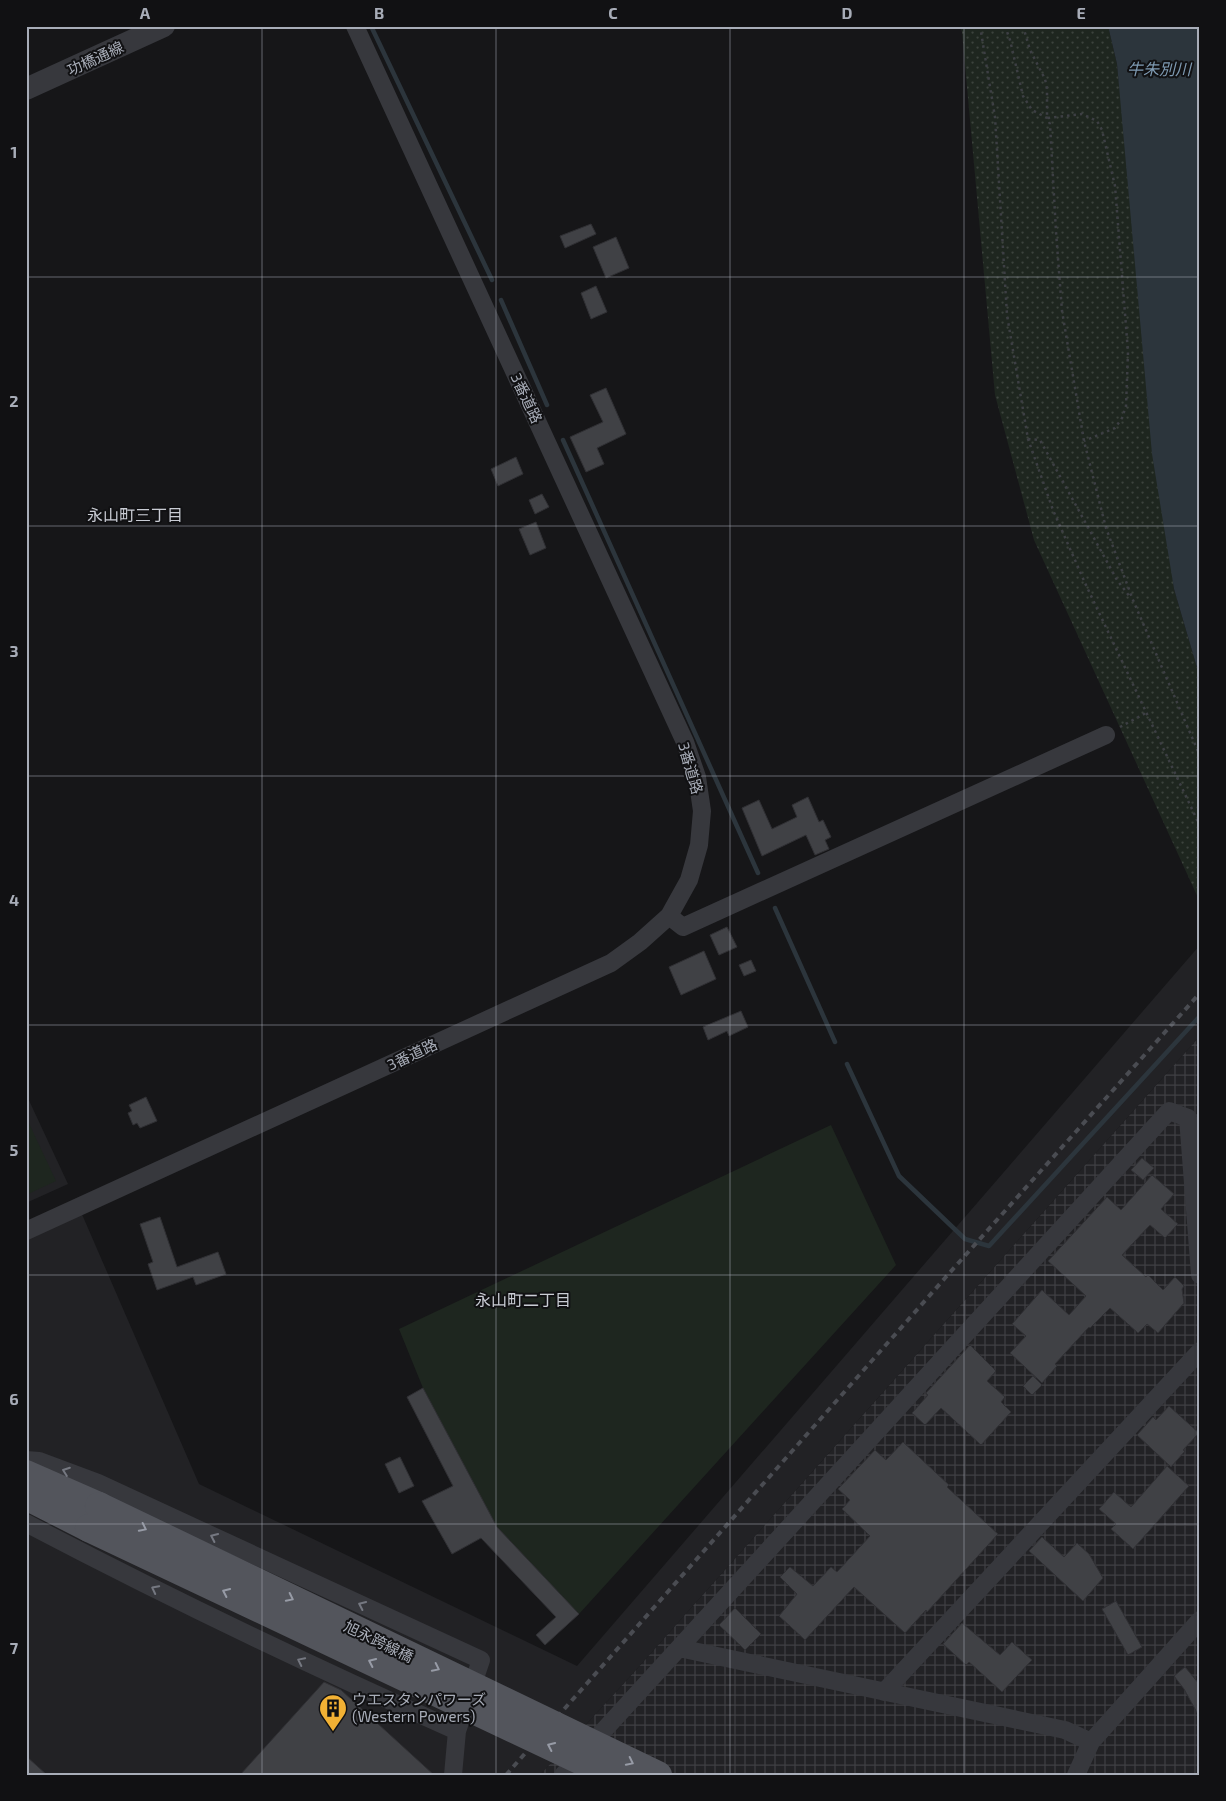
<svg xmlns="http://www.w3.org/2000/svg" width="1226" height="1801" font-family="'Exo 2','Noto Sans JP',sans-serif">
<defs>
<pattern id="industrial-grid" width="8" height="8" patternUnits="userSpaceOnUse" patternTransform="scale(1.25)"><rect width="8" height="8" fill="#222225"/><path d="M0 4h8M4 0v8" fill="none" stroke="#3f3f43"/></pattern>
<pattern id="grass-dots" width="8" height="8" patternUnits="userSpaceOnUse" patternTransform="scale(1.25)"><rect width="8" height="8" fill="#1e261f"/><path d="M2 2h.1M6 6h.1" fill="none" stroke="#3c433d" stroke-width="1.8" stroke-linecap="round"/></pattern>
</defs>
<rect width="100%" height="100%" fill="#161618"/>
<path fill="#222225" d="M1200,945V1036L636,1670L540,1775H26V1238L81,1212L199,1484L577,1666Z
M26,1094L68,1184L26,1203Z"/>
<path fill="url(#industrial-grid)" d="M1200,1036V1775H540L636,1670Z"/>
<path fill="url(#grass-dots)" d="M960,26H1108L1117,64L1174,589L1200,678V902L1034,540L995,395L962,32Z"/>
<path fill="#1e261f" d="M26,1117L56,1181L26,1195Z
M831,1125L896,1265L579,1614L497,1527L423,1388L399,1329Z"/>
<path fill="#2c353c" d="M1108,26H1200V678L1174,589L1152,454L1117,64Z"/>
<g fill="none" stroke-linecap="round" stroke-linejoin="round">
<path stroke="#2c353c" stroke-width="4.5" d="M371,26L492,280
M501,300L547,405
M563,440L758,873
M775,908L835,1042
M847,1064L899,1176L965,1239L989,1246L1200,1016"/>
</g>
<path fill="#404145" stroke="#303034" d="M591,224L596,234L565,248L560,236Z
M616,237L629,268L606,278L593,247Z
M596,286L607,312L591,319L581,293Z
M606,388L626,434L597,448L604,464L586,472L570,437L603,422L590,395Z
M516,457L523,474L498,486L491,469Z
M542,494L549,507L535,514L529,500Z
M536,522L546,548L530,555L519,529Z
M808,797L819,822L823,820L831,837L825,840L829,849L815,855L806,835L762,856L742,808L759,800L772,829L797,817L792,805Z
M727,927L737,947L719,955L710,935Z
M704,951L716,979L681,995L669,967Z
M751,960L756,971L744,976L739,965Z
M741,1011L748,1027L729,1036L727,1031L708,1040L703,1027Z
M146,1097L157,1121L140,1128L137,1123L133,1125L128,1113L132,1111L129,1105Z
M1142,1158L1154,1168L1143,1180L1131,1170Z
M1152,1175L1174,1194L1161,1209L1178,1224L1165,1238L1150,1225L1122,1255L1146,1277L1148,1275L1163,1290L1175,1277L1184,1286L1182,1289L1184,1303L1158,1333L1147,1324L1138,1333L1110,1308L1090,1328L1089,1327L1055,1364L1057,1366L1042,1383L1010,1353L1026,1336L1012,1324L1042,1290L1069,1315L1086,1296L1048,1261L1107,1197L1121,1210Z
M160,1217L177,1267L218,1252L226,1274L196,1285L193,1277L157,1290L148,1264L153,1262L140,1224Z
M970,1345L996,1371L987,1381L1005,1397L1001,1402L1011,1412L981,1445L941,1408L925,1425L912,1413L928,1395L926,1393Z
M1033,1376L1042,1385L1032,1395L1023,1386Z
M423,1388L497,1527L579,1614L545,1645L536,1635L556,1617L481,1538L452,1554L422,1501L453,1486L407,1397Z
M1169,1406L1199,1433L1183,1450L1185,1451L1171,1467L1137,1435L1153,1417L1156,1420Z
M903,1442L949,1485L947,1487L998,1534L927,1612L926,1610L905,1633L854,1587L805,1640L779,1616L797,1594L780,1577L790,1567L813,1586L831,1567L837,1572L870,1536L842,1509L850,1500L838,1489L875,1450L886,1460Z
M400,1457L414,1486L399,1493L385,1464Z
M1167,1466L1189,1486L1133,1549L1111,1529L1116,1524L1099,1509L1114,1492L1131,1507Z
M1042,1537L1064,1557L1077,1543L1089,1554L1103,1578L1083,1601L1029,1551Z
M1116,1601L1142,1647L1128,1655L1102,1609Z
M735,1608L761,1634L745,1650L719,1625Z
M962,1623L1000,1655L1012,1642L1032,1660L1002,1692L969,1662L966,1665L943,1644Z
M1185,1667L1200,1685V1718L1184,1689L1174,1676Z
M324,1682L341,1690L434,1775H240Z
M26,1756L47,1775H26Z"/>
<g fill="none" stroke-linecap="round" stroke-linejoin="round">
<path stroke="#3d3f44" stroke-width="2.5" stroke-dasharray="2.5 4" stroke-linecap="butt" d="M980,26L995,117L1007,315L1028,439L1053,510L1085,583L1200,826
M1005,26L1010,40L1023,96L1032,110L1047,118L1050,124L1056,232L1062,311L1084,441L1106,528L1133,600L1200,756
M1023,26L1030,50L1045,79L1047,89V118L1082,114L1097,121L1102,130L1115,186L1128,352L1126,406L1122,418L1115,428L1084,441
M1028,439L1040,440L1117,580L1130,597
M1120,727L1146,713"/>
<path stroke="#37383d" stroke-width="18" d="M669,916L683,927L1106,735
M26,1231L611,963L640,942L669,916L689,880L699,845L702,811L697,777L685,742L355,26
M26,1460L39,1461L98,1483L481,1660L457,1731L453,1775
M26,1523C167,1597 311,1666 457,1731
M679,1648L1065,1730L1091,1742
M884,1692L1200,1351
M563,1775L1169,1111L1188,1118L1200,1275
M1076,1775L1091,1742L1200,1620"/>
<path stroke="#37383d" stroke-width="22" d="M26,89L164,26"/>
<path stroke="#53555c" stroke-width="28" d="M26,1474L99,1506
M26,1496L89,1528"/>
<path stroke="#4a4c52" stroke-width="4" stroke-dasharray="6 5" stroke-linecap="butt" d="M506,1775L945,1278L1200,993"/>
<path stroke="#53555c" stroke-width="28" d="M99,1506L658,1775
M89,1528L611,1775"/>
</g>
<defs><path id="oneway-chevron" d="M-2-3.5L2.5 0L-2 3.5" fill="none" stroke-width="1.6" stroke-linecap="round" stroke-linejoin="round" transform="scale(1.25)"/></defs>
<g stroke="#757881">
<use href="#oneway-chevron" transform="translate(66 1471) rotate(-160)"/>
<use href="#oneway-chevron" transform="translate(214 1537) rotate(-155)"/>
<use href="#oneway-chevron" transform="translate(155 1589) rotate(-153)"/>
<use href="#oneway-chevron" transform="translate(362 1605) rotate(-155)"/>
<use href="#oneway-chevron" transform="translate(301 1661) rotate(-154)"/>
</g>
<g stroke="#979ba6">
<use href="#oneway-chevron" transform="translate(143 1528) rotate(26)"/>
<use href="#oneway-chevron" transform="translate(226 1592) rotate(-155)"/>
<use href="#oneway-chevron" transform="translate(290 1598) rotate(26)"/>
<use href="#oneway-chevron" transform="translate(372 1662) rotate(-155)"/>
<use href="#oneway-chevron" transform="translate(436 1668) rotate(26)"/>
<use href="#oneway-chevron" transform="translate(551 1746) rotate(-155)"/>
<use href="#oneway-chevron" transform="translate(630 1762) rotate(26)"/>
</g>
<path fill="none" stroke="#a8adb8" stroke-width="1" stroke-opacity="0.55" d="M262,26V1775M496,26V1775M730,26V1775M964,26V1775M26,277H1200M26,526H1200M26,776H1200M26,1025H1200M26,1275H1200M26,1524H1200"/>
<defs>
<g id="building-pin" transform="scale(1.4375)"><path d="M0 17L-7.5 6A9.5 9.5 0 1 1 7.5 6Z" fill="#f2b134" stroke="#111113"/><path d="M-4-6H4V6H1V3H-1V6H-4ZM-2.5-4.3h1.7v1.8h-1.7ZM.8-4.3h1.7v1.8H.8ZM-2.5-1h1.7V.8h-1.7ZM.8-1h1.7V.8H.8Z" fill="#111"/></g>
</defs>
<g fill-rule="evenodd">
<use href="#building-pin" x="333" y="1708"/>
</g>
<g text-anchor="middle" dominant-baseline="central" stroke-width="4" stroke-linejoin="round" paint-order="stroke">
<g font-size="15" fill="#a8adb8" stroke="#111113">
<text transform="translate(95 58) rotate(-25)">功橋通線</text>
<text transform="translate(527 398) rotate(65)">3番道路</text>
<text transform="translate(691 768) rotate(74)">3番道路</text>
<text transform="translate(412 1054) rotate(-25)">3番道路</text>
<text transform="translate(379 1641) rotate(26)">旭永跨線橋</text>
</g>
<g font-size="15" fill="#a8adb8" stroke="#111113" text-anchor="start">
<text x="352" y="1699">ウエスタンパワーズ<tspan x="352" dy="17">(Western Powers)</tspan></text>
</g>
<g font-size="16" font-style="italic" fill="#7f9bb3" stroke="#111113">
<text x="1159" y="68">牛朱別川</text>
</g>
<g font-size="16" fill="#c9ccd4" stroke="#111113">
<text x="135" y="514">永山町三丁目</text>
<text x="523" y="1299">永山町二丁目</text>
</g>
</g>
<rect width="1226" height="1801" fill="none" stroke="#111113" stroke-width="55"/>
<rect x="28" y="28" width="1170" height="1746" fill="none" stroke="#a8adb8" stroke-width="2"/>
<g font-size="16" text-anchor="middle" font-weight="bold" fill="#a8adb8">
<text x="145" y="19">A</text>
<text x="379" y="19">B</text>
<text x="613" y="19">C</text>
<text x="847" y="19">D</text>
<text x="1081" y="19">E</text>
<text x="14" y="158">1</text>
<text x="14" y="407">2</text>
<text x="14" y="657">3</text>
<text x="14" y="906">4</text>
<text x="14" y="1156">5</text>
<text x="14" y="1405">6</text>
<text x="14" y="1654">7</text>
</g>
</svg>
